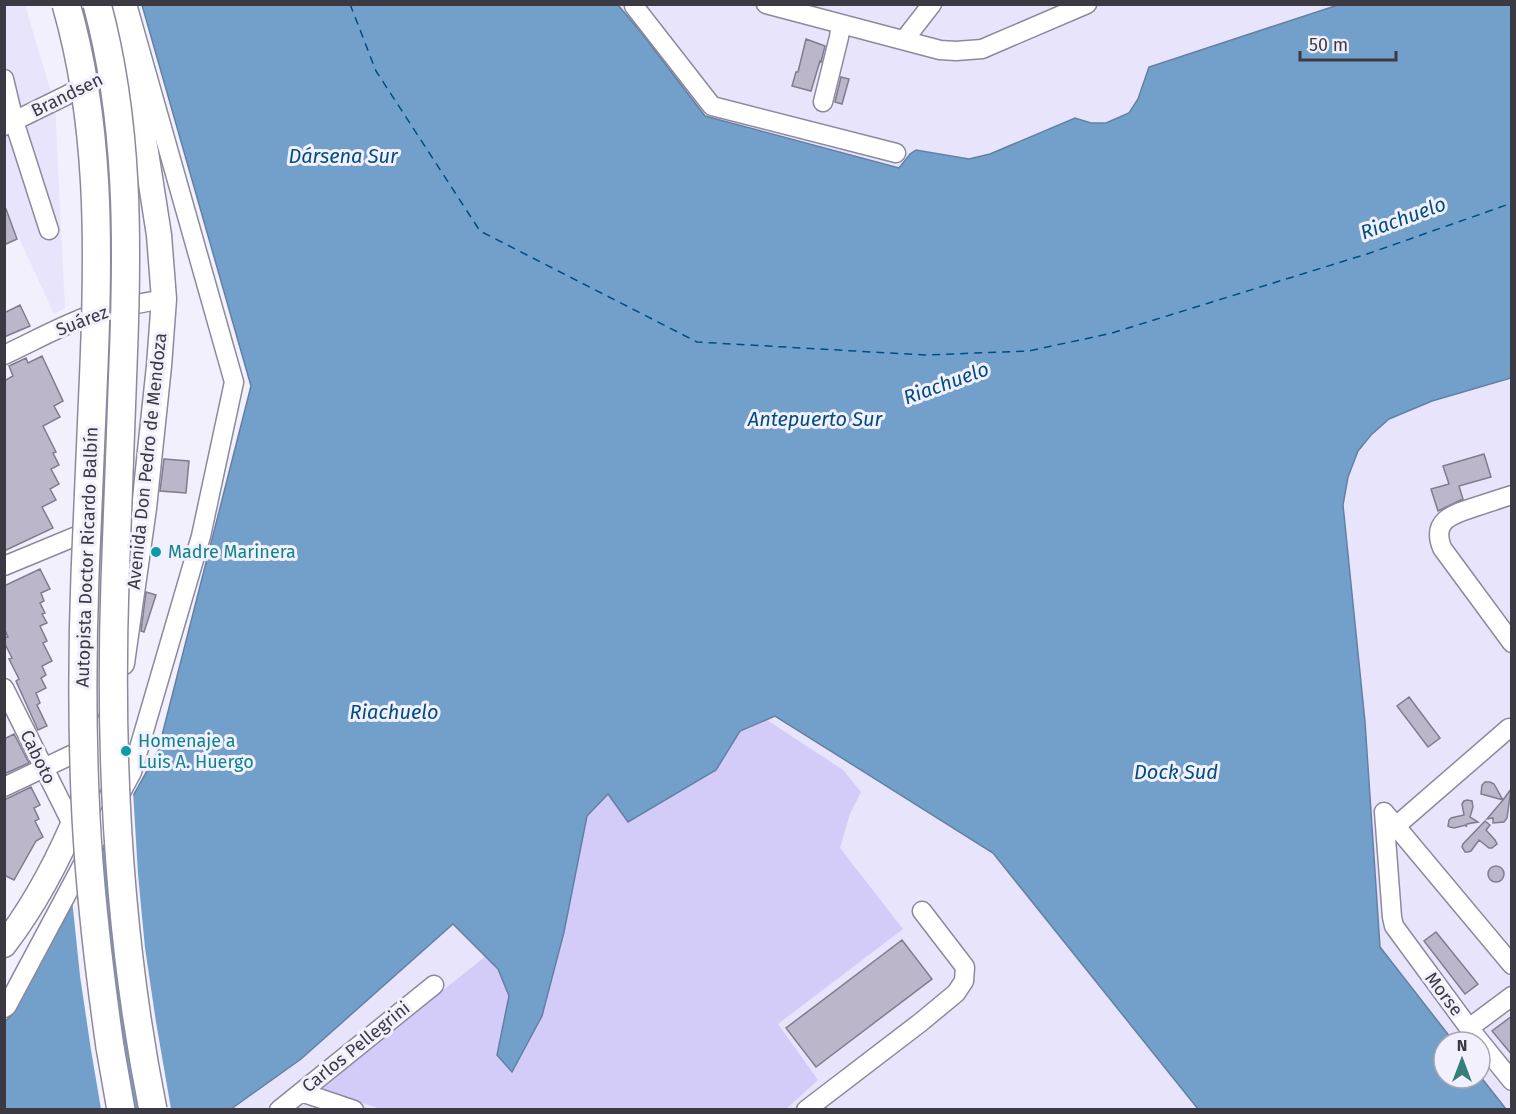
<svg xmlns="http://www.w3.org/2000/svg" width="1516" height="1114" font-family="'Fira Sans',sans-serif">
<rect width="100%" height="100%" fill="#f2f0fd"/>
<path fill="#e8e4fb" d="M4,5H25L55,105L65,308L54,314L18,236L5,242Z
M618,5H1338L1149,67L1138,99L1129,113L1106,123H1091L1075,118L990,154L969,159L916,150L899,168L705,116L640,31Z
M1511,378V1109H1506L1480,1076V1042H1454L1380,947L1365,722L1343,505L1348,477L1358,451L1371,435L1389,419L1432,401Z
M775,716L993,853L1198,1109L231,1110L301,1059L453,924L498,969L740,731Z"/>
<path fill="#d3ccf8" d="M767,720L843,770L861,792L850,814L840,848L903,929L778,1024L818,1080L786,1109L384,1110L319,1089L486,956L498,969L509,996L497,1054L564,932L587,816L608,794L628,821L716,770L740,731Z"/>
<path fill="#72a0cb" stroke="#6281a2" stroke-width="1.5" d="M142,5H618L640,31L705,116L899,168L910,154L916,150L969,159L990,154L1075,118L1091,123H1106L1129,113L1138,99L1149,67L1338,5H1511V378L1432,401L1389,419L1371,435L1358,451L1348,477L1343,505L1365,722L1380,947L1454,1042H1444V1078H1480V1076L1506,1109H1198L993,853L775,716L740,731L716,770L628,822L608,794L587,816L564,932L542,1016L512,1072L497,1055L509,996L498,969L453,924L301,1059L231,1109L5,1110V1021L10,1017L158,751L251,386Z"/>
<path fill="#f2f0fd" d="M133,791L138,874L145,948L156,1022L171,1109H140L106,839Z
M101,848L112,970L135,1109H101L91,1050L80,976L72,899Z"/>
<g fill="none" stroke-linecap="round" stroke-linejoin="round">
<path stroke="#004d83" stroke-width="1.5" stroke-dasharray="8 6" stroke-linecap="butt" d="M350,4L376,71L480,231L697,342L925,355L1029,351L1112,333L1370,253L1512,203"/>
</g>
<path fill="#bcb6ca" stroke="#817b8e" stroke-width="1.5" d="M806,39L825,46L821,62L820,61L811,91L792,86L796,72H798Z
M841,77L849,79L842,104L835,102Z
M4,209H6L17,239L4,245Z
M20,305L30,326L4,337V313Z
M42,356L63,401L54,406L60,417L43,426L56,452L53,453L59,465L51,469L59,484L50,489L56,500L42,507L53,528L4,551V381L13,376L9,366L26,358L28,363Z
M1484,454L1491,477L1459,486L1463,499L1438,511L1431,489L1449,484L1443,466Z
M164,459L189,461L186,493L160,491Z
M40,569L50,589L41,593L44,601L40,603L45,613L42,614L47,623L40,626L47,641L43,643L52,661L42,666L46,675L41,678L46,688L36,693L40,703L37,705L47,726L38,730L16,681L19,679L9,659L12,658L4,642V638L8,637L4,628V586Z
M146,592L156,595L144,632L141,631Z
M1409,697L1440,738L1428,747L1397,706Z
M14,734L29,763L4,774V739Z
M1485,782H1490L1494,784L1503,800L1511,789L1507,818L1504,822L1493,823V818L1487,819L1503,800L1481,794L1482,785Z
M31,787L40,805L34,808L39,819L35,821L43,837L36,841L14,880L4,875V800Z
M1467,800L1472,801L1473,807L1470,817L1478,822L1467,824L1466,827V825L1454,828L1450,827L1448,826L1449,820L1451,818L1464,815L1462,804L1464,801Z
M1485,821L1490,825L1486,830L1495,840L1497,844L1492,848H1489L1479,840L1471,851L1468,852H1465L1462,847L1463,844Z
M1488 874a8 8 0 1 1 16 0a8 8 0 1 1-16 0Z
M1436,932L1478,984L1465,994L1424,941Z
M902,940L932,979L816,1067L786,1028Z
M1512,1016V1055L1492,1031Z"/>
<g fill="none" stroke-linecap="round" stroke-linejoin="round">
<g stroke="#8c899d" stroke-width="21">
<path id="minor" d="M636,4L634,6L712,106L896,153
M766,4L940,50L956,51L982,49L1087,4
M904,40L932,4
M4,79L14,121L49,230
M823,102L839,37L841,24
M4,126L122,68
M4,355C36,340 66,323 99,312C120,306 142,303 164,299
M1512,495C1499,499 1487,503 1475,507C1453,514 1431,520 1442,548L1512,643
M4,566L125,516
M4,688L73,826
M4,787L92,745
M1396,826L1509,728
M1512,965L1384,812L1392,917L1394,926L1469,1028L1512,1081
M4,1008L7,1006L132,772L201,536L234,382L127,4
M1469,1028L1512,996
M301,1092L354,1110
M279,1110L434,985
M806,1110L921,1022L956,993L964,981L965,967L922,911"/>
</g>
<g stroke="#8c899d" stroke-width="27">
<path id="major" d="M114,4L118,16L144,139L159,235L164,299L159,366L144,508L122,663
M4,945C37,902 60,857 80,808C92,779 102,751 110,721"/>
</g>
<g stroke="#8c899d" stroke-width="30">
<path id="highway" d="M110,1047L121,1110"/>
</g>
<use href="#minor" stroke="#fff" stroke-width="18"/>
<use href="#major" stroke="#fff" stroke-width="24"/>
<use href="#highway" stroke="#fff" stroke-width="27"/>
<g stroke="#8c899d" stroke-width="30" stroke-linecap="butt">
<path id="highway-bridge" d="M66,4C100,122 99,244 94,365C91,435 88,505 85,575C82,655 82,736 86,817C90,894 99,970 110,1047
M97,4C129,122 128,244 123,365C121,437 117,510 115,582C109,759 118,936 153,1110"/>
</g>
<use href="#highway-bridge" stroke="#fff" stroke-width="27"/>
</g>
<g fill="#0f9aa8" stroke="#f2f0fd" stroke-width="2">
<circle cx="156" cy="552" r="6"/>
<circle cx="126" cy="751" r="6"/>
</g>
<g text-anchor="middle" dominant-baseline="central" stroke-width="6" stroke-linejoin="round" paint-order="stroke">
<g font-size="18" fill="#3b3a42" stroke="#f2f0fd">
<text transform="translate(67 95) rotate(-26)">Brandsen</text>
<text transform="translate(82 321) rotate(-21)">Suárez</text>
<text transform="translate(147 461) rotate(-84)">Avenida Don Pedro de Mendoza</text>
<text transform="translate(87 557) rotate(-88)">Autopista Doctor Ricardo Balbín</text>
<text transform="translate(38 757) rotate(64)">Caboto</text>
<text transform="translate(1444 994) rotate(53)">Morse</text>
<text transform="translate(356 1047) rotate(-39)">Carlos Pellegrini</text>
</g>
<g font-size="18" fill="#0d838f" stroke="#f2f0fd" text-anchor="start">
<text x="168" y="552">Madre Marinera</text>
<text x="138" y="741">Homenaje a<tspan x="138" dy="21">Luis A. Huergo</tspan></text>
</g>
<g font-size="20" font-style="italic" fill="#004d83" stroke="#f2f0fd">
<text x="343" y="156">Dársena Sur</text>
<text transform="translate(1403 218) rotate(-20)">Riachuelo</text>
<text transform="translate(946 383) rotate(-20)">Riachuelo</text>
<text x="815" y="419">Antepuerto Sur</text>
<text x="394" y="712">Riachuelo</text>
<text x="1176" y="772">Dock Sud</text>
</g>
</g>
<rect width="1516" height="1114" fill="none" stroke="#3b3a42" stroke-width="12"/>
<g transform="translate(1462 1060)"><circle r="28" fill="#f2f0fd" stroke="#a9a7b2" stroke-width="1.5"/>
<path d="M0-4.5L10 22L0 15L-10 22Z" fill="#367e7a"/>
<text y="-9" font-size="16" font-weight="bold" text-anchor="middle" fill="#3b3a42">N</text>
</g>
<path d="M1300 51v9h96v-9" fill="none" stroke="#3b3a42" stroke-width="3"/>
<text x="1309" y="51" font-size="18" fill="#3b3a42" stroke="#f2f0fd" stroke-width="4.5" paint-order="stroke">50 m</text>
</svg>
